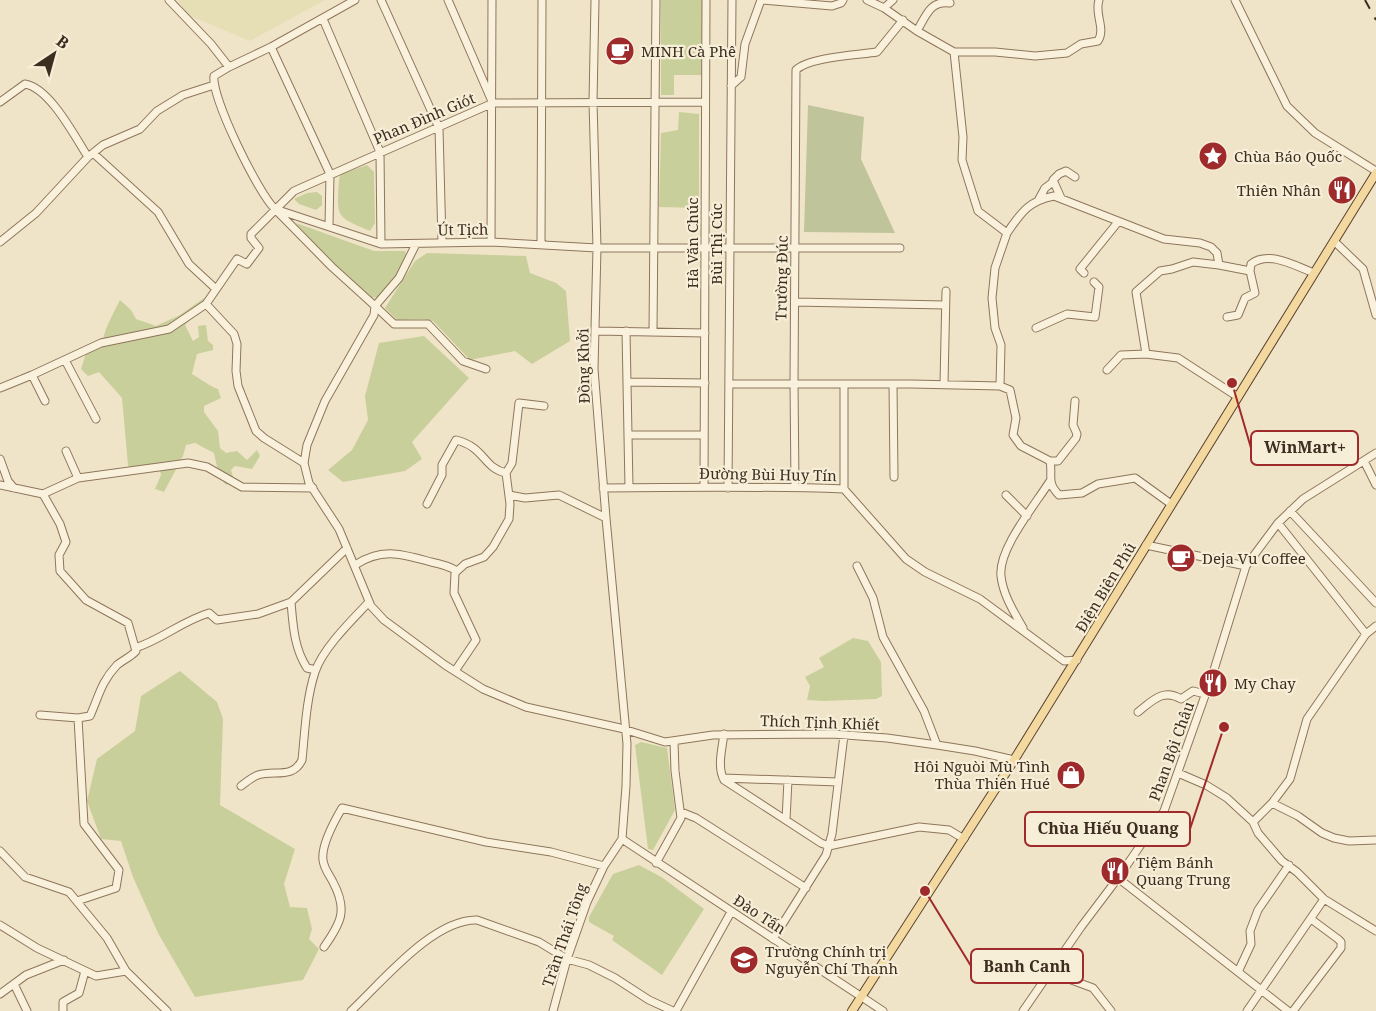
<svg xmlns="http://www.w3.org/2000/svg" width="1376" height="1011" font-family="'Noto Serif',serif">
<rect width="100%" height="100%" fill="#f0e4c8"/>
<path fill="#e6deb5" d="M178,0H325L250,41L188,15Z"/>
<path fill="#c9cf9b" d="M661,0H702L703,75H674V95H661Z
M679,112L699,114V208L659,207L661,133L678,130Z
M367,165L374,172L375,223L370,231C334,216 337,217 339,179L341,174Z
M317,192L322,196V205L316,210L299,204L294,199L307,193Z
M296,223L374,251H405L407,259L380,297L370,298L332,264Z
M427,253L526,256L530,273L556,283L566,291L570,341L532,364L515,351L470,360L433,321L421,319L397,320L385,308L415,261Z
M204,298L207,303L185,325L193,341L199,337L198,326L206,325L208,341L213,345V350L197,354L192,374C201,379 209,386 218,389L221,398L204,406V412L218,431L220,448L226,453L237,451L247,460L257,450L260,456L252,469L235,466L231,470L234,480L226,485L219,476L214,453L195,443L186,445L183,456L164,492L155,489L161,475L159,467L131,473L128,465L122,398L99,372L88,376L81,369L86,353L108,343L103,339C106,326 114,312 120,300L131,310L136,319L156,326L180,315Z
M424,336L469,378L412,442L422,459L405,471L343,482L328,470L352,450L368,420L365,396L379,343Z
M853,638L868,641L881,662L882,696L876,699L824,701L807,700L810,686L805,677L824,667L819,658Z
M180,671L217,702L223,719L220,805L295,849L284,884L290,907L307,908L312,929L309,939L319,949L303,980L195,997L158,933L133,877L121,841L101,839L87,801L97,759L135,731L141,696Z
M641,742L667,748L675,810L653,850L648,849L635,745Z
M639,865L663,878L704,909L662,975L612,940L614,936L589,922V917L613,874Z"/>
<path fill="#bfc49a" d="M808,105L864,117L861,159L895,233L804,232Z"/>
<g fill="none" stroke-linecap="round" stroke-linejoin="round">
<g stroke="#8d765c" stroke-width="9">
<path id="minor" d="M169,0L211,44L229,67
M355,0L271,47L229,67L214,76C211,97 258,193 275,209L381,244L491,242L597,248H900
M381,0L439,128L442,242
M448,0L491,99
M761,0L832,6L841,3L843,0
M867,0L884,8L917,31L954,52H995L1035,56L1067,53L1081,44L1098,41C1106,28 1094,14 1099,0
M1235,0L1287,106L1315,133L1376,171
M884,8L893,0
M323,19L380,152L381,244
M917,31C926,16 930,0 950,3
M271,47L330,174L329,226
M954,52L963,137L962,160L978,211L1007,233C1021,213 1028,201 1054,196L1164,239L1200,243L1211,247L1217,253L1219,265L1250,271L1251,264C1269,250 1295,266 1314,273
M731,86L741,77L745,44L761,0
M0,102L25,84C50,88 75,137 88,157
M93,153L158,212L189,264L216,289
M1061,198L1053,180L1059,174L1066,171L1075,177
M1039,199L1045,188L1053,182
M275,209L332,267L375,306L374,315L325,401L307,445L304,463L309,483L339,529L371,606L384,620L445,665L483,689L526,707L620,728L665,742L713,735L832,734L887,738L937,745L975,751L1014,760
M1334,241L1363,269L1376,315
M0,242L36,213L88,157L103,145L140,129L157,111L183,95L214,85
M491,242L492,0
M416,244L399,278L375,306L394,324H428L463,361L486,369
M541,245L542,0
M1084,273L1080,269L1118,222
M795,302L945,305
M206,304L234,334L237,344L236,371L238,386L256,431L264,438L304,463
M1227,317L1238,315L1245,298L1255,293L1250,271
M1036,328L1067,314L1095,317L1099,287L1094,282
M596,331L705,333
M626,331L629,488
M653,332L656,0
M1146,354L1136,292L1160,271L1172,269L1193,262L1219,265
M65,360L96,419
M1107,370L1121,355L1146,354L1178,358L1238,397
M32,375L101,343L169,329L206,304L237,259L247,264L259,248L251,238V234L294,191L493,103L705,102
M627,382L705,383
M730,384H912L1000,386L1010,390L1016,418L1013,435L1021,446L1050,461C1053,476 1046,482 1059,495L1082,493L1098,484L1135,478L1171,504
M893,384L894,477
M944,384L946,291
M1000,386L1001,345L995,328L992,298L995,268L1007,233
M0,388L32,375L45,401
M628,435H704
M66,451L78,478
M0,459L8,481L14,488
M1050,461H1058L1076,438L1077,434L1073,425L1075,401
M1364,461L1376,485
M0,485L43,494
M704,486L706,0
M795,487L794,383L796,70C809,57 858,55 877,52L903,20
M603,488C683,487 763,486 844,489L906,559L925,572L980,599L1064,661L1077,660
M728,488L732,0
M844,489V384
M509,495L525,498L559,495L606,518
M1006,495L1027,516
M427,504L442,475V465L456,440C485,447 483,468 506,473
M1290,511L1376,603
M1278,523L1366,634L1376,626
M1146,545L1246,566
M355,565C382,547 402,554 431,562C441,564 449,566 457,571
M857,566L873,598L883,637L924,711L937,745
M291,602C293,625 294,648 307,668L316,670
M1023,628C1014,612 1003,595 1001,576C998,549 1035,505 1050,481
M135,648C161,640 182,621 209,613L217,620L258,614L291,602L347,548
M455,671L476,640L454,593L455,573L465,564L484,557L493,547L509,519L510,504L506,473L512,463L519,403L544,406
M1138,712C1152,701 1163,688 1181,699L1193,691L1205,694
M40,715L78,718L90,716C99,696 101,682 117,665C123,660 131,657 136,651L128,623L86,600L60,571L59,555L66,542L60,524L43,494L78,478L188,463L207,467L242,487L313,488
M724,734C722,749 717,767 724,780L821,843L829,846L838,844L919,827L949,830L964,839
M1178,773L1206,785L1227,798L1253,822L1258,833L1282,861L1297,872L1324,899L1376,931
M723,778L838,782
M241,786C245,783 252,777 258,775C275,770 293,779 302,760C305,731 306,700 315,672C323,648 352,620 369,602
M1272,803L1290,779L1307,719L1366,634
M681,812L696,818L806,888
M786,820L788,780
M1253,822L1272,803L1298,816L1322,833L1334,838L1349,841L1376,840
M622,839L883,1011
M0,851L25,877L69,892L107,938L126,971L167,1011
M656,863L681,818L675,771L674,742
M1118,878L1288,1011
M77,901L116,888L119,870L84,824L78,718
M0,925L37,948L96,976L126,971
M773,939L826,855L832,834L844,735
M324,947C341,923 348,910 333,882C329,874 324,869 323,860C321,846 335,820 342,808L486,842L551,852L604,866
M1050,972L1093,988L1111,1011
M1238,972L1251,944L1250,931L1258,910L1289,865
M14,984L27,1011
M0,994L26,975L64,960
M63,1011V1002L79,993L85,971
M351,1011C382,982 433,919 477,920L539,942L567,959L589,965L615,978L649,1000L673,1011
M553,1011L567,959L587,902L604,866L622,839L626,786L627,744L606,518L594,369L597,248L593,102L595,0
M676,1011L731,912
M1023,1011L1081,927L1118,878L1164,811L1213,673L1246,566L1278,523L1303,499L1376,453
M1247,1011L1324,899
M1293,1011L1341,948V942L1338,939L1311,919"/>
</g>
<g stroke="#5b4430" stroke-width="10">
<path id="major" d="M852,1011L1014,760L1376,173"/>
</g>
<use href="#minor" stroke="#faf1dc" stroke-width="7"/>
<use href="#major" stroke="#f3d9a0" stroke-width="8"/>
<path stroke="#3d2e20" stroke-width="2" stroke-dasharray="10 10" stroke-linecap="butt" d="M1365,0L1376,20"/>
</g>
<defs>
<g id="cafe-disc" transform="scale(1.5)"><circle r="9.5" fill="#9e2a2b" stroke="#f7eed8"/><path d="M-5.5-4.5H6V0H3Q3 3.5 0 3.5H-2.5Q-5.5 3.5-5.5 0ZM3-3.2v2h1.7v-2ZM-6 4.5H4V6H-6Z" fill="#fff"/></g>
<g id="sight-disc" transform="scale(1.5)"><circle r="9.5" fill="#9e2a2b" stroke="#f7eed8"/><path d="M0-6L1.8-2.2L6-1.7L2.9 1.2L3.7 5.4L0 3.3L-3.7 5.4L-2.9 1.2L-6-1.7L-1.8-2.2Z" fill="#fff"/></g>
<g id="restaurant-disc" transform="scale(1.5)"><circle r="9.5" fill="#9e2a2b" stroke="#f7eed8"/><path d="M-5-6h1v4h1v-4h1v4h1v-4h1v5L-1.5 .5V6h-2V.5L-5-1ZM5-6V6H3V1.5H1.5Q1.5-4 5-6Z" fill="#fff"/></g>
<g id="shop-disc" transform="scale(1.5)"><circle r="9.5" fill="#9e2a2b" stroke="#f7eed8"/><path d="M-5-2.5h2.3a2.7 3.5 0 0 1 5.4 0H5L5.5 6h-11ZM-1.5-2.5h3a1.5 2.3 0 0 0-3 0Z" fill="#fff"/></g>
<g id="school-disc" transform="scale(1.5)"><circle r="9.5" fill="#9e2a2b" stroke="#f7eed8"/><path d="M0-5L7-2L0 1L-7-2ZM-4 1L0 2.5L4 1V4Q0 6-4 4Z" fill="#fff"/></g>
</defs>
<g fill-rule="evenodd">
<use href="#cafe-disc" x="620" y="51"/>
<use href="#sight-disc" x="1213" y="156"/>
<use href="#restaurant-disc" x="1342" y="190"/>
<use href="#cafe-disc" x="1181" y="558"/>
<use href="#restaurant-disc" x="1213" y="683"/>
<use href="#shop-disc" x="1071" y="775"/>
<use href="#restaurant-disc" x="1115" y="871"/>
<use href="#school-disc" x="744" y="960"/>
</g>
<g text-anchor="middle" dominant-baseline="central" stroke-width="4.5" stroke-linejoin="round" paint-order="stroke">
<g font-size="15" fill="#3d2e20" stroke="#f7eed8" text-anchor="start">
<text x="641" y="51">MINH Cà Phê</text>
<text x="1234" y="156">Chùa Báo Quốc</text>
<text x="1321" y="190" text-anchor="end">Thiên Nhân</text>
<text x="1202" y="558">Deja Vu Coffee</text>
<text x="1234" y="683">My Chay</text>
<text x="1050" y="766" text-anchor="end">Hôi Nguòi Mù Tình<tspan x="1050" dy="17">Thùa Thiên Hué</tspan></text>
<text x="1136" y="862">Tiệm Bánh<tspan x="1136" dy="17">Quang Trung</tspan></text>
<text x="765" y="951">Trường Chính trị<tspan x="765" dy="17">Nguyễn Chí Thanh</tspan></text>
</g>
<g font-size="15" fill="#3d2e20" stroke="#f7eed8">
<text transform="translate(424 118) rotate(-23)">Phan Đình Giót</text>
<text transform="translate(463 229) rotate(-1)">Út Tịch</text>
<text transform="translate(692 243) rotate(-90)">Hà Văn Chúc</text>
<text transform="translate(716 244) rotate(-90)">Bùi Thị Cúc</text>
<text transform="translate(781 278) rotate(-89)">Trường Đúc</text>
<text transform="translate(583 366) rotate(-91)">Đồng Khởi</text>
<text transform="translate(768 474) rotate(1)">Đường Bùi Huy Tín</text>
<text transform="translate(1105 587) rotate(-59)">Điện Biên Phủ</text>
<text transform="translate(820 722) rotate(2)">Thích Tịnh Khiết</text>
<text transform="translate(1171 751) rotate(-70)">Phan Bội Châu</text>
<text transform="translate(760 914) rotate(33)">Đào Tấn</text>
<text transform="translate(564 935) rotate(-71)">Trần Thái Tông</text>
</g>
</g>
<path fill="none" stroke="#9e2a2b" stroke-width="2" d="M1232 383L1251 448M1224 727L1190 829M925 891L971 966"/>
<g fill="#9e2a2b" stroke="#f7eed8" stroke-width="2">
<circle cx="1232" cy="383" r="6"/>
<circle cx="1224" cy="727" r="6"/>
<circle cx="925" cy="891" r="6"/>
</g>
<g fill="#f7eed8" stroke="#9e2a2b" stroke-width="2">
<rect x="1251" y="431" width="107" height="34" rx="6"/>
<rect x="1025" y="812" width="165" height="34" rx="6"/>
<rect x="971" y="949" width="112" height="34" rx="6"/>
</g>
<g font-size="16" text-anchor="middle" font-weight="bold" fill="#3d2e20">
<text x="1305" y="453">WinMart+</text>
<text x="1108" y="834">Chùa Hiếu Quang</text>
<text x="1027" y="972">Banh Canh</text>
</g>
<g transform="translate(54 54) rotate(36)" stroke="#f7eed8" stroke-width="4.5" paint-order="stroke">
<path d="M0-4.5L10 22L0 15L-10 22Z" fill="#3d2e20"/>
<text y="-9" font-size="16" font-weight="bold" text-anchor="middle" fill="#3d2e20">B</text>
</g>
</svg>
